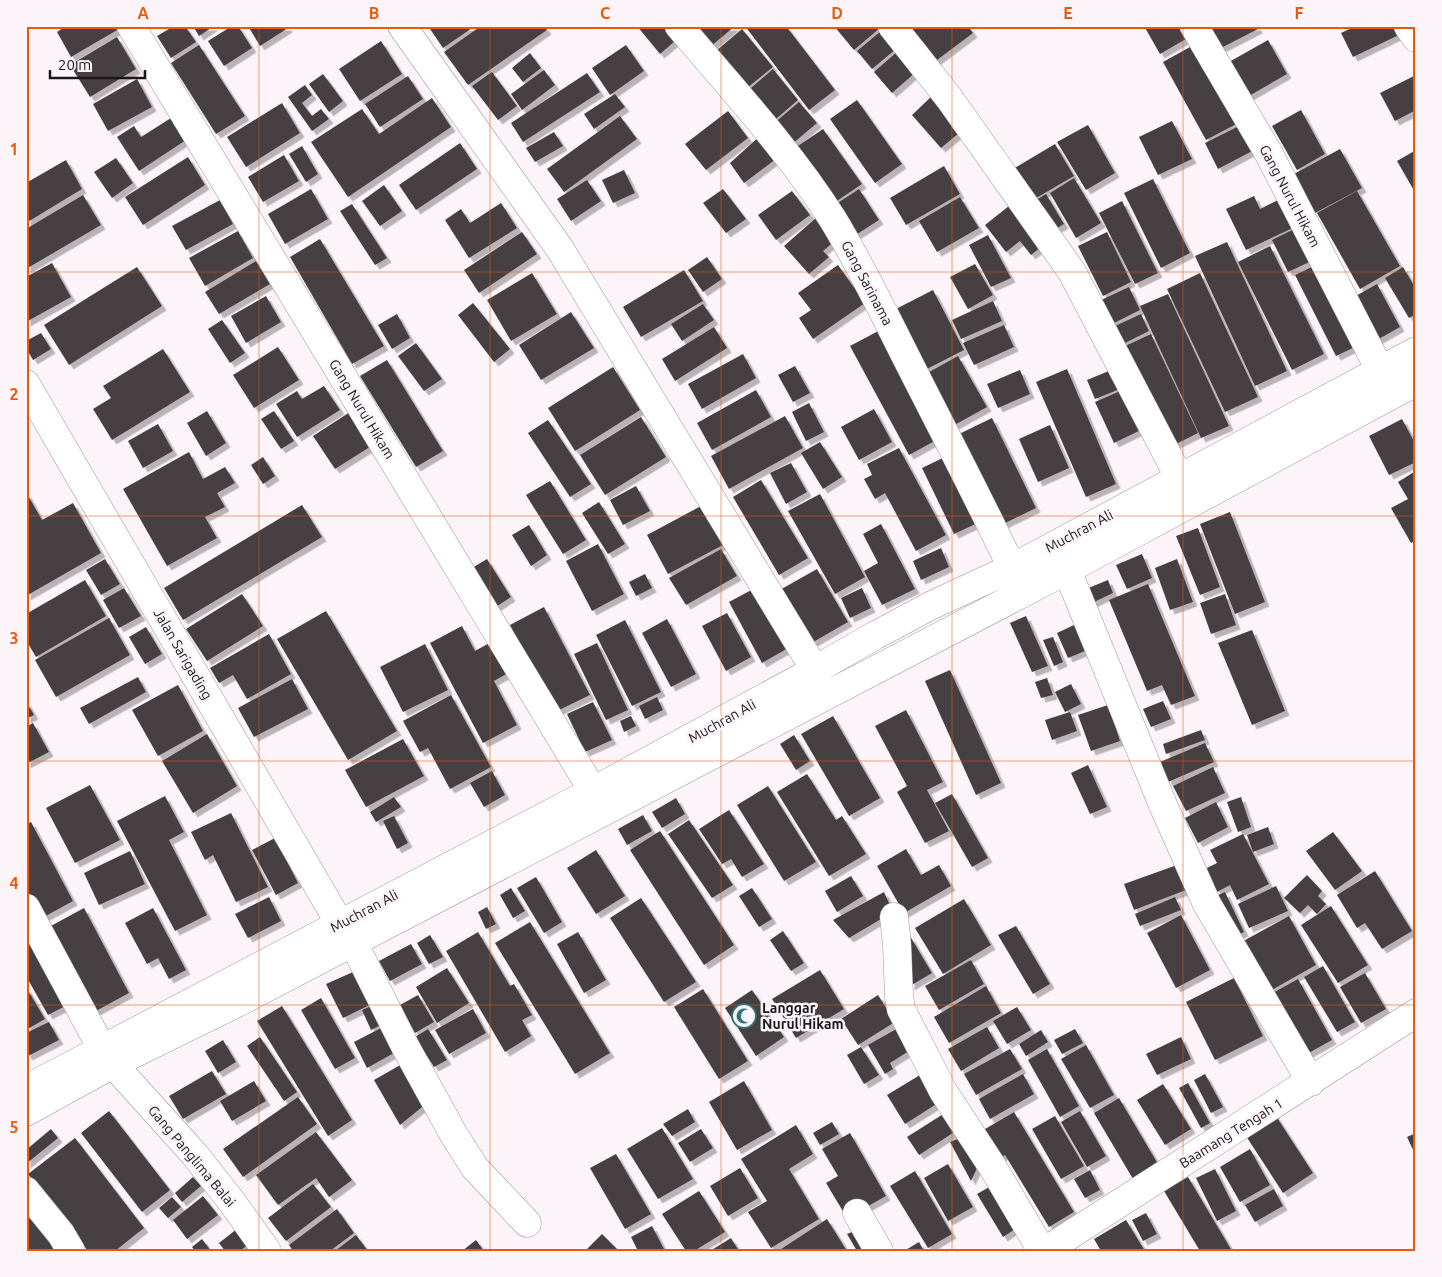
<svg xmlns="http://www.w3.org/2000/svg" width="1442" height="1277" font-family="Ubuntu,sans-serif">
<defs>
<filter id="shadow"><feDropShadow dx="4.5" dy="4.5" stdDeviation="0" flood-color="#0004"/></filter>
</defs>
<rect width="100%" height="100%" fill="#fcf4f9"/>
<path fill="#463f43" filter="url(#shadow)" d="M66,26H124L71,57L57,32Z
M174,26H185L196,42L171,58L157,36Z
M193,26H214L199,36Z
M232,26H238L252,48L224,66L208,41Z
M248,26H287L288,28L260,46Z
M428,26H475L443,48Z
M481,26H544L547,30L468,85L444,52Z
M637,26H674L682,35L660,54Z
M692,26H735L710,47Z
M745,26H786L835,90L809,110Z
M834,26H879L880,28L854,50Z
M905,26H968L973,33L933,63Z
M1144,26H1186L1191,36L1160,54Z
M1207,26H1257L1258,29L1219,49Z
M1356,26H1397L1401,34L1353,57L1341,33Z
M742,29L773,67L741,93L710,56Z
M881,31L896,49L872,69L857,51Z
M117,37L136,69L90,97L70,65Z
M1268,40L1287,74L1242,100L1222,66Z
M381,41L402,74L360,101L339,69Z
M1199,42L1242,121L1206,140L1163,62Z
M199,45L245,116L216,134L171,63Z
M626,45L644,71L610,95L592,68Z
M898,51L916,72L892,93L874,72Z
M530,53L541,68L523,82L512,68Z
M773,69L798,100L769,125L744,94Z
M544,70L555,85L522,110L511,94Z
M492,72L517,106L498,120L472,86Z
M587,73L600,92L523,142L511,123Z
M323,74L343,101L329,112L309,84Z
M1416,75V110L1395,121L1380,93Z
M408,76L423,99L380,127L365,104Z
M137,79L152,107L108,131L93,104Z
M305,85L312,95L302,103L312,116L321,109L329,119L312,131L288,97Z
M615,94L625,107L594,129L584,114Z
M934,94L965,128L941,148L912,115Z
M432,98L451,127L348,197L311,142L362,109L379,134Z
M857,100L902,164L875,183L830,119Z
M799,102L817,123L791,145L773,124Z
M282,103L300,133L246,167L227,137Z
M1301,110L1325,154L1297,170L1272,126Z
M728,111L748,138L706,170L685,144Z
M620,116L637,139L564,192L547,169Z
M171,118L186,140L139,171L117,137L134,126L141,137Z
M1172,121L1192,159L1158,175L1139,137Z
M1243,124L1256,149L1218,169L1205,143Z
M1088,125L1115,173L1086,190L1057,142Z
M823,129L862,184L828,207L789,152Z
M554,132L563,146L535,162L526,148Z
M762,134L780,156L744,183L730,163Z
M460,143L477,169L416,210L399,185Z
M1055,144L1074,176L1031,201L1013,169Z
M302,146L318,174L306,182L289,154Z
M1340,149L1362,188L1315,213L1294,174Z
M1416,150V194L1397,161Z
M284,155L299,181L263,202L248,177Z
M188,157L205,185L143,225L125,197Z
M116,158L133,183L112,198L94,172Z
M66,160L82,189L26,223V183Z
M944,166L960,194L906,225L890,198Z
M624,170L635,193L613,203L602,180Z
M1074,178L1101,223L1076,238L1050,193Z
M1153,179L1190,253L1161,268L1124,193Z
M587,180L601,201L571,221L557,199Z
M384,185L402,211L380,226L362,201Z
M311,189L328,219L285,244L268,214Z
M723,189L746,219L726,233L703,203Z
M859,189L879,220L851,238L830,208Z
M792,191L810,215L776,240L758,215Z
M1357,191L1400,266L1360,289L1317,213Z
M1046,194L1064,224L1049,233L1031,203Z
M83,195L101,225L26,269V229Z
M1254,196L1260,209L1284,197L1297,226L1246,250L1226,209Z
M960,197L979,228L937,252L919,221Z
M220,200L233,224L186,250L172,226Z
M1122,201L1158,273L1135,284L1099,213Z
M1014,202L1046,243L1031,255L1020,241L1006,252L985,225Z
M501,203L517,228L469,258L445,220L461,209L470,223Z
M352,204L387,258L375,265L340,211Z
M817,217L837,239L823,251L829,257L809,274L784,246Z
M1304,224L1320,257L1288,272L1272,240Z
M238,231L253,258L205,286L189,258Z
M522,232L537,254L479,293L464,270Z
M1107,232L1131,282L1103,296L1078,246Z
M988,235L1011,278L991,287L969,245Z
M320,239L384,346L352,364L290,257Z
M1227,242L1287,371L1255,386L1195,256Z
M1270,246L1324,354L1292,370L1238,262Z
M707,257L722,279L703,292L688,270Z
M256,261L270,284L219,314L205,292Z
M1322,262L1363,343L1336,356L1295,275Z
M52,263L71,297L26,322V277Z
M975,264L993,295L968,309L950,277Z
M838,265L865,303L813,339L799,318L811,310L798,293Z
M137,267L162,306L69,365L44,325Z
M1403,267L1416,289V314L1409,318L1385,278Z
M684,270L703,301L641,337L623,307Z
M532,273L557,314L511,341L487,300Z
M1200,273L1258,397L1225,412L1167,289Z
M1377,284L1400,327L1377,340L1354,297Z
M1129,287L1140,310L1110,325L1099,301Z
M933,290L964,350L921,372L890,312Z
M1168,294L1229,426L1201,438L1140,306Z
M266,296L281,322L246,343L231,316Z
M993,301L1002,321L961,339L952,320Z
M473,303L510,349L494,362L458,315Z
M703,304L714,320L682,341L671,324Z
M571,312L594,348L541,380L519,345Z
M397,314L410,338L392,349L378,325Z
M1141,314L1149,331L1121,345L1113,327Z
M222,320L245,353L230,363L208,329Z
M1004,325L1014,347L974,365L963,343Z
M714,327L727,348L675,381L662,359Z
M884,328L942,437L909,455L850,346Z
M41,333L51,349L33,360L26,348V341Z
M1151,334L1198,433L1170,447L1123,347Z
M416,343L442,379L424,391L398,356Z
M278,347L299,380L254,408L233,375Z
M163,349L190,392L112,440L93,409L111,398L103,386Z
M743,354L756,378L702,409L688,384Z
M958,356L987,407L951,427L922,376Z
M387,360L443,451L416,467L360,376Z
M795,366L810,393L793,402L778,375Z
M613,367L640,410L575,451L548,408Z
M1116,368L1125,387L1095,399L1087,380Z
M1067,369L1116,484L1086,497L1036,382Z
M1020,370L1030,394L998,408L987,384Z
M324,386L340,410L297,437L276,404L297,391L302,399Z
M1127,388L1145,428L1114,443L1095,402Z
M756,390L771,417L712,450L697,423Z
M809,403L824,432L806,441L792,412Z
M874,409L892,442L859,460L841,427Z
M207,411L226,443L206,456L187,423Z
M274,411L294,441L281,449L261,419Z
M350,412L373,445L335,469L313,436Z
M785,416L803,448L729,489L711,456Z
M641,417L666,457L605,495L580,455Z
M992,418L1036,508L997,527L953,437Z
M1402,419L1416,445V462L1389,475L1369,436Z
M548,420L591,484L570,497L528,433Z
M158,424L173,451L143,468L128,441Z
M1050,425L1069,468L1038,482L1019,439Z
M820,442L842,477L823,489L801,453Z
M899,448L946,535L916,551L885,493L875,499L864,479L872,475L867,464Z
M189,452L203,479L225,467L235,483L217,493L225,507L205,517L217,538L167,566L123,489Z
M951,454L984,520L954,534L922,468Z
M263,457L275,476L263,484L251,465Z
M791,463L807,492L786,504L770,473Z
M1414,472L1416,540L1411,543L1391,508L1408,499L1398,482Z
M761,480L808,558L779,575L733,497Z
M550,481L586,540L563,554L526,495Z
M636,486L650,511L623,525L610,500Z
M26,492L42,520L73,503L101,553L26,596Z
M820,494L865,577L835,594L788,511Z
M599,502L625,544L608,554L582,513Z
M302,505L322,537L183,620L164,588Z
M701,506L723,545L668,574L647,535Z
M1230,512L1265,602L1235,614L1200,524Z
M881,524L915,589L882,605L864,571L878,563L863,534Z
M529,525L547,555L531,566L512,535Z
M1198,528L1220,587L1200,595L1176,536Z
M598,544L624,594L592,611L566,561Z
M941,548L949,567L921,580L913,561Z
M721,549L737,576L686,605L669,578Z
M1142,554L1152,578L1127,589L1116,565Z
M105,559L120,584L101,595L86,570Z
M487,559L511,597L491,610L467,571Z
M1177,559L1193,602L1170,610L1155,568Z
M817,569L848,622L808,645L778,591Z
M645,574L652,588L636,596L629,582Z
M85,580L106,616L36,657L26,640V614Z
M1108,580L1113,593L1092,603L1086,589Z
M1148,584L1195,696L1171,705L1162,685L1147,691L1109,600Z
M757,587L790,647L762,663L729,602Z
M124,588L141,616L119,628L103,600Z
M862,588L871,608L850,618L841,598Z
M242,594L263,626L207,661L186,629Z
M1225,594L1236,625L1211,634L1200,603Z
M544,607L590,695L555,712L510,625Z
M326,611L397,731L348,760L277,639Z
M727,613L751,657L726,671L702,626Z
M1026,616L1048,666L1032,672L1010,623Z
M109,618L130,655L56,697L35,660Z
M667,619L696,674L671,687L642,633Z
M625,620L661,692L632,706L596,635Z
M1074,625L1085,651L1068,658L1057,633Z
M462,626L475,651L493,641L510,672L494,681L517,725L483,743L430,643Z
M146,627L162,654L145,664L129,637Z
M1252,630L1285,711L1252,725L1218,643Z
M269,634L291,674L247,699L233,675L219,683L210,668Z
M1053,637L1063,662L1054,666L1043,640Z
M597,643L628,710L606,720L574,654Z
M425,644L448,690L403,712L380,667Z
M950,670L1001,783L976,795L925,681Z
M138,677L146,692L89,724L80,708Z
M1047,678L1053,695L1041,698L1035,682Z
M292,679L308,709L254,737L238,708Z
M1071,684L1081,704L1065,712L1055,692Z
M178,685L203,731L158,756L132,710Z
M451,695L491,767L450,789L428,748L420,752L403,721Z
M657,697L663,710L645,719L639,706Z
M26,701L34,715L26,719Z
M1163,701L1171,719L1151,727L1143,709Z
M593,702L612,740L585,752L567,714Z
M1108,705L1120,741L1091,751L1078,715Z
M906,710L943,782L927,790L949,831L925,843L897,792L907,786L875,726Z
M1070,712L1077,731L1052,740L1045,720Z
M631,716L636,726L624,732L620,721Z
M833,716L880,798L849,816L801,734Z
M33,723L49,752L26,764V727Z
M1201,730L1205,740L1166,754L1163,744Z
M207,734L237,786L193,813L162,761Z
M794,735L810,761L796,770L780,744Z
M403,739L424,776L366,807L345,770Z
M1205,743L1214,762L1168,782L1160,762Z
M1088,765L1107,807L1090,814L1071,773Z
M1213,767L1225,793L1186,811L1173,786Z
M492,771L505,795L484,807L470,783Z
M807,774L836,820L842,816L866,854L829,876L777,792Z
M90,785L120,840L75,863L46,808Z
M768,786L816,862L784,881L737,805Z
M952,794L988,858L972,867L935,803Z
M165,796L184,832L169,840L207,915L175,931L117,821Z
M394,797L401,807L376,822L370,812Z
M1241,797L1251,827L1238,832L1227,802Z
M676,798L685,814L662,828L652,812Z
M1216,802L1228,827L1198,843L1185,818Z
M729,810L764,864L742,877L731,859L722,864L699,829Z
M231,813L268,887L236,902L213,855L205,860L191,832Z
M643,815L652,831L627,845L618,829Z
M394,816L408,843L397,849L383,821Z
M689,820L733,885L712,898L668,834Z
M31,822L73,901L42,918L26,889V824Z
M1268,827L1274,844L1253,852L1247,835Z
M660,831L734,945L704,965L630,850Z
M1333,832L1362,871L1335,890L1306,851Z
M1243,834L1269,884L1237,900L1230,885L1217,892L1205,869L1217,863L1210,850Z
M275,838L298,883L276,895L252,850Z
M906,849L921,875L939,865L951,886L904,913L877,866Z
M596,850L625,896L596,914L567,868Z
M130,851L145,884L99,905L84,873Z
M1177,865L1186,890L1134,910L1124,884Z
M1375,871L1412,931L1382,949L1365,923L1357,928L1337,895Z
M1307,875L1322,891L1318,896L1326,904L1317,914L1308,905L1300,913L1284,898Z
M851,876L863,896L837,912L825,891Z
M536,877L562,922L544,933L517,888Z
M1276,886L1288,911L1249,928L1238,904Z
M511,888L525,911L513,918L500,895Z
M752,888L772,919L759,927L739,896Z
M884,892L893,912L849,938L833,920Z
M1225,892L1244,932L1236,936L1216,896Z
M269,897L281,921L248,938L235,914Z
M1175,897L1181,910L1140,926L1135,914Z
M641,898L696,982L664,1002L610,918Z
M964,899L991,945L943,974L915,928Z
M1331,906L1368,965L1338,983L1301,925Z
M487,907L496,924L486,929L478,912Z
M84,908L129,993L94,1012L49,927Z
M153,908L186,970L169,979L158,958L147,964L125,923Z
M26,911L75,1001L48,1015L26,976Z
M1181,915L1210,970L1176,988L1147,933Z
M1289,916L1316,965L1270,991L1238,944Z
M530,922L610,1053L575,1074L495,943Z
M1016,926L1050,984L1033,994L998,935Z
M783,931L804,963L791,971L770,940Z
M478,932L510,986L514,984L532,1015L522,1020L531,1036L505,1052L446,951Z
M578,932L606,980L584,993L557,944Z
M430,935L443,957L429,964L417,943Z
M910,936L932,973L910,986Z
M411,944L422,964L390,981L379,961Z
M971,960L984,984L939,1010L925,986Z
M1323,966L1355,1022L1337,1032L1304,977Z
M362,968L378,1001L343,1018L326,984Z
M447,968L469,1003L437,1023L416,987Z
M820,970L844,1009L796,1038L772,999Z
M1365,973L1386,1009L1361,1023L1340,987Z
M1234,978L1263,1036L1215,1060L1186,1002Z
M1298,979L1332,1040L1305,1055L1271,994Z
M986,986L1001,1013L949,1043L934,1017Z
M26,987L45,1019L26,1030Z
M703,989L748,1061L719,1079L674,1007Z
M752,990L784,1037L756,1056L725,1008Z
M418,995L434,1022L415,1033L400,1005Z
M878,995L895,1022L858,1045L841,1019Z
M321,998L355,1058L335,1069L301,1010Z
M378,1003L387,1022L371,1030L362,1010Z
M282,1006L352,1120L328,1136L257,1021Z
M1017,1007L1031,1030L1007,1044L993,1021Z
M473,1009L486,1033L449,1054L435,1030Z
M49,1022L59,1040L28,1056L26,1053V1033Z
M987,1027L999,1048L961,1071L948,1049Z
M381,1028L394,1053L367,1068L354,1042Z
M428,1029L447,1060L434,1067L415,1037Z
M896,1029L909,1051L890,1063L893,1069L885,1074L868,1045Z
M1075,1029L1083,1043L1062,1054L1054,1040Z
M1041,1030L1048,1042L1026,1056L1019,1044Z
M260,1037L297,1092L284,1101L247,1046Z
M1181,1037L1191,1059L1157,1075L1146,1054Z
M223,1040L236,1062L218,1073L205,1051Z
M1086,1045L1114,1095L1090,1108L1061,1059Z
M861,1047L879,1075L864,1084L847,1055Z
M1010,1049L1022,1069L976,1095L964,1074Z
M1047,1049L1079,1106L1060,1117L1028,1060Z
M402,1064L427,1103L400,1125L374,1080Z
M212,1071L226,1094L183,1119L169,1096Z
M925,1072L943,1100L905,1124L887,1095Z
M1023,1074L1034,1094L990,1119L979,1099Z
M1205,1074L1223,1107L1211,1113L1194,1080Z
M254,1081L266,1101L232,1121L220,1101Z
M744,1081L772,1130L737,1150L709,1102Z
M1188,1083L1210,1123L1201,1128L1179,1088Z
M1163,1084L1191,1129L1165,1145L1137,1100Z
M298,1097L317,1124L243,1177L223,1149Z
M1119,1098L1158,1164L1133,1179L1094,1113Z
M688,1109L695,1122L672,1136L663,1124Z
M109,1111L170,1190L142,1212L81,1133Z
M948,1111L959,1129L919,1155L907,1137Z
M1080,1111L1106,1156L1087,1167L1061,1122Z
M1014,1112L1074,1212L1049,1227L1005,1155L997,1159L980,1132Z
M1274,1113L1313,1173L1283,1193L1244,1133Z
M1055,1116L1084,1166L1061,1179L1032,1129Z
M832,1122L839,1134L820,1145L813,1133Z
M796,1125L813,1154L789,1169L819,1219L771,1248L748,1212L767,1201L741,1159Z
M662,1128L693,1179L658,1199L627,1149Z
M51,1129L58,1138L26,1164V1150Z
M701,1129L713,1148L690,1162L678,1143Z
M316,1132L352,1180L329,1197L316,1178L278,1205L256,1175Z
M850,1133L886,1196L847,1218L826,1183L838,1176L822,1149Z
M1416,1133V1156L1407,1137Z
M964,1136L978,1166L971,1181L950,1142Z
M75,1138L144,1228L115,1251H88L28,1174Z
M1250,1149L1270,1185L1240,1202L1220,1167Z
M616,1154L651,1214L625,1229L590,1168Z
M948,1164L973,1207L948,1221L924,1178Z
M740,1168L758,1198L728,1216L710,1186Z
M1215,1169L1236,1211L1217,1221L1196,1178Z
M1090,1170L1100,1190L1085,1198L1074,1179Z
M915,1171L952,1234L928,1248L890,1186Z
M193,1177L201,1186L182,1202L175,1193Z
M1188,1177L1232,1251H1200L1164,1191Z
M998,1182L1023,1224L1003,1237L977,1194Z
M313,1184L331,1207L286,1241L268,1218Z
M1274,1189L1283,1206L1255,1222L1245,1205Z
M699,1191L725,1232L694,1251H686L662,1214Z
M203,1196L218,1215L187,1239L173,1220Z
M26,1197L61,1251H26Z
M172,1197L181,1207L168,1218L159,1208Z
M337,1209L354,1233L330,1251H293L289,1245Z
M1146,1213L1157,1234L1143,1241L1132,1220Z
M827,1219L847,1251H778Z
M1126,1220L1145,1251H1101L1094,1239Z
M242,1225L254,1240L240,1251H225L219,1243Z
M652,1226L665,1251H638L631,1237Z
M862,1228L869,1251H857L847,1234Z
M602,1234L619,1251H585Z
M356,1235L368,1251H335Z
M731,1238L739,1251H710Z
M202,1239L211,1251H195L192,1247Z
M476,1240L484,1251H462Z
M919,1242L924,1251H904Z"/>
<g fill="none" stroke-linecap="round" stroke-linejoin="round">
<g stroke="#9d969a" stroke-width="29">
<path id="minor" d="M131,26L593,791
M402,26L560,249L815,670
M679,26C732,89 788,149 832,218C861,265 885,316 910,365C944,432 979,499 1012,568
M892,26L949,98L1072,272L1179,477
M1194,26L1269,154L1380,370
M1408,26L1416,38
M26,384L340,924L353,942L405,1046L454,1135L475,1168L527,1223
M1067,570L1163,805L1207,904L1311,1082
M26,908L102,1049L113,1064L195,1155L232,1202L267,1251
M894,917L897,945L899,996L901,1009L943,1091L992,1166L1042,1251
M26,1089L593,791L815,670L874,636L930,606L1012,568L1416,351
M26,1112L113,1064L237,1003L1067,570L1416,382
M26,1191L61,1234L71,1251
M857,1213L879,1251
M1045,1251L1416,1013"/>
</g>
<use href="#minor" stroke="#fff" stroke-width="28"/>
</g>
<path fill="none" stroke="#e8590c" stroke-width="1" stroke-opacity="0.55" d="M259,26V1251M490,26V1251M721,26V1251M952,26V1251M1183,26V1251M26,272H1416M26,516H1416M26,761H1416M26,1005H1416"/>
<defs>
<g id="mosque-ring" transform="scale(1.25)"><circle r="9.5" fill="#fcf4f9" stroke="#2c757b" stroke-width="1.5"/><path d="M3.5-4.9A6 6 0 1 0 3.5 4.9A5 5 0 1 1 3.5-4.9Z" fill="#2c757b"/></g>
</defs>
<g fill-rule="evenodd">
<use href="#mosque-ring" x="744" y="1016"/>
</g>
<g text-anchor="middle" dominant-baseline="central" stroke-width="5" stroke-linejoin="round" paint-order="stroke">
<g font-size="14" fill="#1a1719" stroke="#fcf4f9">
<text transform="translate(1290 196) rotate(62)">Gang Nurul Hikam</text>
<text transform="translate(867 283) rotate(62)">Gang Sarinama</text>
<text transform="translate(362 409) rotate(59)">Gang Nurul Hikam</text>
<text transform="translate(1079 531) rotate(-28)">Muchran Ali</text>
<text transform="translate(183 654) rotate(60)">Jalan Sarigading</text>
<text transform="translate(722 721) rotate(-29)">Muchran Ali</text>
<text transform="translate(364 911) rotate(-28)">Muchran Ali</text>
<text transform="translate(1231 1133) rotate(-32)">Baamang Tengah 1</text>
<text transform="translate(192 1156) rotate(50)">Gang Panglima Balai</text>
</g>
<g font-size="14" font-weight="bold" fill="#1a1719" stroke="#fcf4f9" text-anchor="start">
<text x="762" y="1008">Langgar<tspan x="762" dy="16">Nurul Hikam</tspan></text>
</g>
</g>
<rect width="1442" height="1277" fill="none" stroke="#fcf4f9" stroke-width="55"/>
<path d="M50 70v8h95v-8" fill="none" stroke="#1a1719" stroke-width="2.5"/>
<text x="58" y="70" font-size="15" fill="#1a1719" stroke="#fcf4f9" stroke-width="4" paint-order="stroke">20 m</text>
<rect x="28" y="28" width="1386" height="1222" fill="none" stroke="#e8590c" stroke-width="2"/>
<g font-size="16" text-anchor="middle" font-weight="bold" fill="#e8590c">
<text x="143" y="19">A</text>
<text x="374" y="19">B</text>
<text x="605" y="19">C</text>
<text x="837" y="19">D</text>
<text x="1068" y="19">E</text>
<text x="1299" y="19">F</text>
<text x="14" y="155">1</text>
<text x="14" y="400">2</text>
<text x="14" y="644">3</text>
<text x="14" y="889">4</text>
<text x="14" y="1133">5</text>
</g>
</svg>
